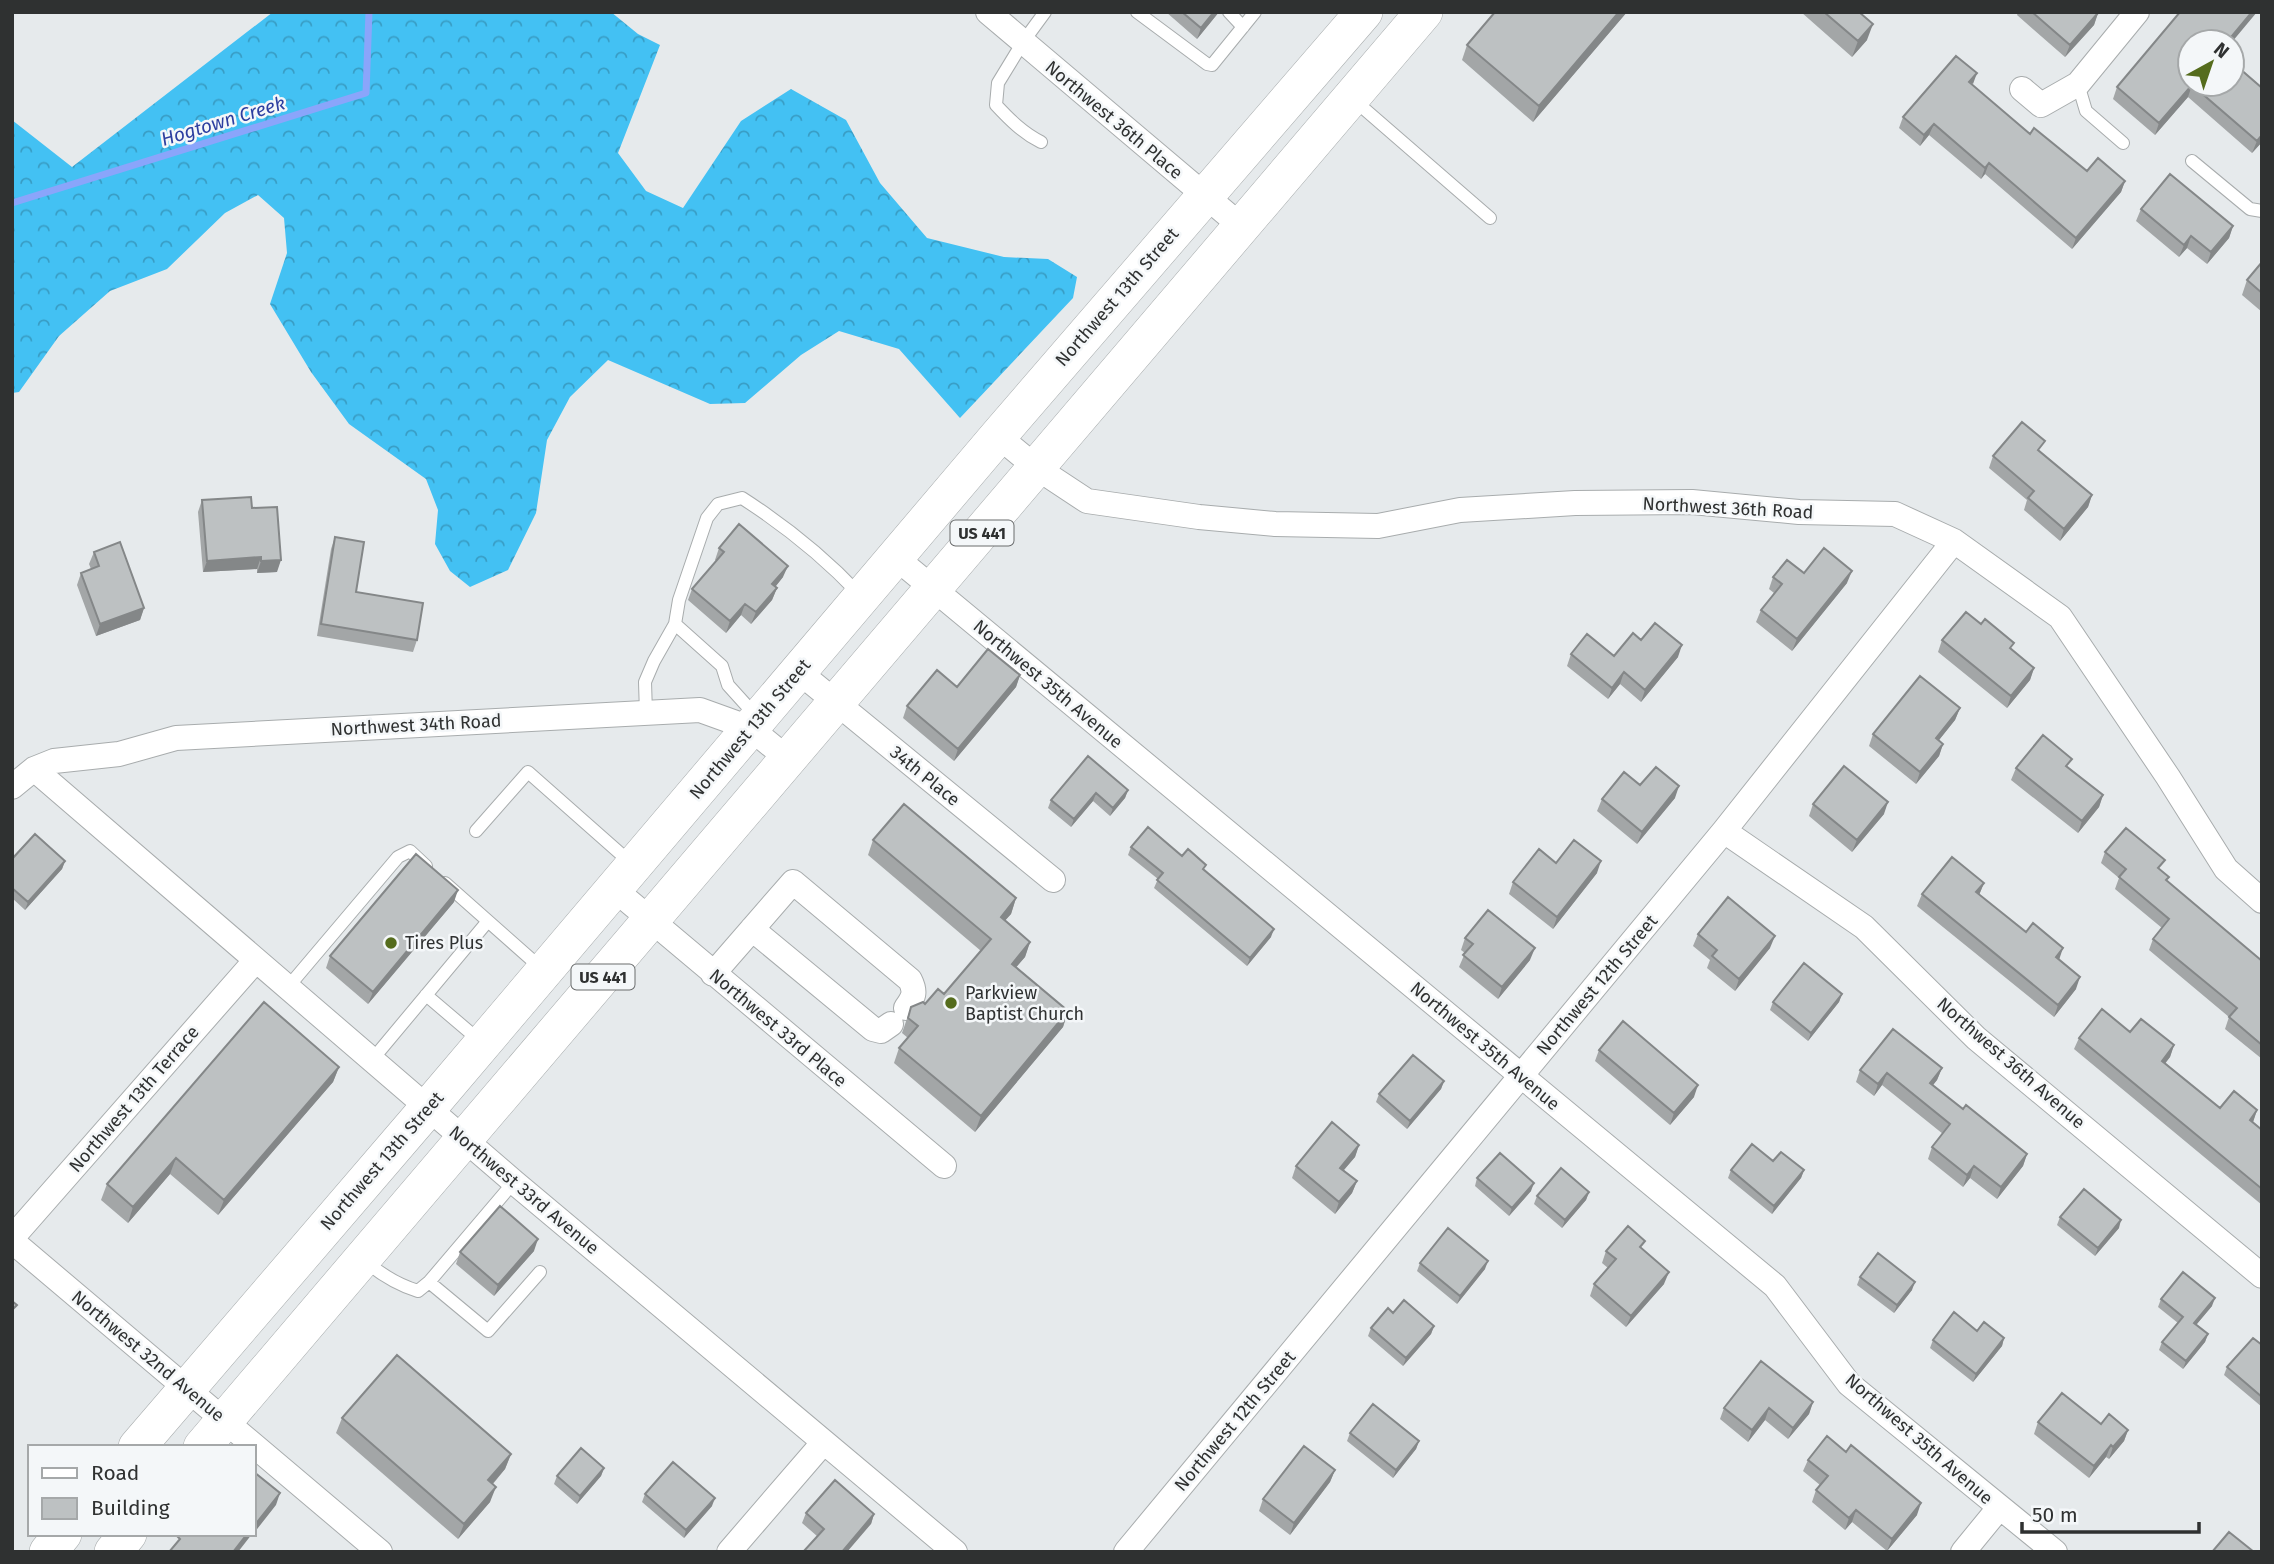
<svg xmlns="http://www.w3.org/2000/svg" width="2274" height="1564" font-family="'Fira Sans',sans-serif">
<defs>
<pattern id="forest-crowns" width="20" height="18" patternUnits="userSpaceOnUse" patternTransform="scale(1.75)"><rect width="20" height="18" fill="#43c1f3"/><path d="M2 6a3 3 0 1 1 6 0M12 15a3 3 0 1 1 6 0" fill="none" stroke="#389dc5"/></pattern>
</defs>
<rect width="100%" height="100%" fill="#e6eaec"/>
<path fill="url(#forest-crowns)" d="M273,12H611L638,34L660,45L618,153L646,191L683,208L741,121L791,89L846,120L880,183L927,238L1004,257L1048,259L1077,277L1073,298L960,418L899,349L839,331L801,355L745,403L710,404L608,360L570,397L547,440L536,513L508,570L470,587L450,571L435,544L438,510L426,479L349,424L311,372L270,304L287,253L284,218L258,195L225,213L167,269L110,291L59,336L19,392L12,393V120L72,167Z"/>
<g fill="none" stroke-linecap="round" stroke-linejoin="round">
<path stroke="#8aa5fb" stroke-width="7" d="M12,203L366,93L369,12"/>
<g stroke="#a8acad" stroke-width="14">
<path id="service" d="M1137,12L1207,64L1212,65L1255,12
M1229,12L1243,27
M2078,84L2086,111L2123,143
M1354,100L1490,218
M1041,142C1023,133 1010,120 996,105L998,83L1023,42L1045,12
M2192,161L2250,209L2262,211
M675,624L722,666L728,685L756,716
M646,713L645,682L654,661L675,624L679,600L707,518L718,504L742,498C784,525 825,558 859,594
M476,831L528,772L631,863
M445,883L541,968
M288,987L398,857L410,851L426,866
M426,995L480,1041
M372,1060L488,921
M366,1262C382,1275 398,1285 418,1291L429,1282L514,1182
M429,1282L488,1331L540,1272"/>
</g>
<g stroke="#a8acad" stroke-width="26">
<path id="minor" d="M988,12L1241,226
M2022,89L2041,105L2078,84L2137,12
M998,436L1037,468L1087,501L1199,517L1275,524L1378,526L1460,510L1575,503L1692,502L1799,512L1895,514L1954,541L2060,617L2168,777L2226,869L2262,901
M895,557L1775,1286L1849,1384L2055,1552
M799,672L1053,880
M34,769L514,1182L955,1552
M12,787L34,769L54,761L119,754L176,738L700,710L750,728L788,759
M1724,831L1864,927L1976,1038L2262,1276
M614,889L944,1166
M752,929L873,1029L881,1031L891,1024
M713,974L793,882L910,980C916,992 914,997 906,1008
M12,1238L256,960
M12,1241L380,1552
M729,1552L823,1443
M1126,1552L1724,831L1954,541
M1963,1552L1999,1508"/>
</g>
<g stroke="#a8acad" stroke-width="38">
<path id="primary" d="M137,1447L428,1108L998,436L1364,12
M202,1447L1424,12
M48,1552L63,1534
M113,1552L128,1534"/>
</g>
<use href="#service" stroke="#fff" stroke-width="12"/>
<use href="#minor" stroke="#fff" stroke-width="24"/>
<use href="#primary" stroke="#fff" stroke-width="37"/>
</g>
<path fill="#a3a6a7" d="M1166,12H1219L1197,39Z
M1627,12L1533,122L1462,60L1467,45Z
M1801,12H1859L1867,40L1852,57Z
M2018,12H2097L2098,13L2094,25L2065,57L2017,15Z
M2190,42L2262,88V142L2252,153L2188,97L2155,135L2113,99L2117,87Z
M1972,85L2030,134L2087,171L2125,181L2121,192L2072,249L1985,174L1981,179L1929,135L1920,146L1899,128L1903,117Z
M2141,209L2233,226L2229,238L2207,264L2187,248L2179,257L2136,221Z
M2262,262V312L2242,295L2247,280Z
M2041,452L2092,495L2088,507L2060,541L2024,510L2027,500L1989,468L1993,456Z
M202,500L252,508L277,572L257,573V569L203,572L198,512Z
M335,537L356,592L417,640L413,652L317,636L331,549Z
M719,548L783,577L775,587L777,588L772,600L751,624L741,615L726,633L688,600L692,589L716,561L715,560Z
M94,552L144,608L140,620L96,636L77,585L81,573L91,569L89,564Z
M1804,573L1847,583L1792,651L1756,622L1761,610L1774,593L1769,589L1773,577Z
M1641,640L1678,657L1641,702L1620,684L1608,699L1567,666L1571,654L1614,656Z
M1942,640L2012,650L2034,668L2030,680L2007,708L1938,652Z
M1020,675L1016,687L954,761L903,718L907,706L957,687Z
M1960,708L1955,720L1939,740L1943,744L1939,756L1916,784L1869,746L1873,734Z
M1088,756L1128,790L1125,798L1110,816L1093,801L1071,827L1048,808L1051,800Z
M2016,768H2069L2103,795L2099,807L2078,833L2011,780Z
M1640,785L1675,798L1637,844L1597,811L1602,799Z
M1813,804L1884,814L1852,852L1809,816Z
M873,840L1016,898L1011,914L1005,920L1030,942L1025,957L1016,967L1068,1011L1063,1027L975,1132L894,1063L899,1048L908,1038L902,1033L911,1007L925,1004L944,994L981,951L868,855Z
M1131,847L1182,856L1204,871L1271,937L1247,966L1154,888L1158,879L1128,855Z
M2105,852L2161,870L2167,881L2262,961V1059L2225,1029L2229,1017L2149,950L2153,939L2162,928L2115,889L2119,878L2101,863Z
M12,859L65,861L62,869L25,910L12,898Z
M1556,863L1597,873L1553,929L1509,894L1513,882Z
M1984,883L1979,895L2059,960L2076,989L2054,1017L1917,906L1922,894Z
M454,902L368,1004L326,968L330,956Z
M1698,934L1770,948L1735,991L1707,968L1710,960L1693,946Z
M1465,938L1530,960L1498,999L1459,967L1465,953L1461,950Z
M1842,994L1839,1002L1808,1041L1770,1010L1773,1002Z
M2130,1032L2174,1045L2170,1057L2165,1063L2220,1108L2257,1110L2253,1122L2262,1130V1205L2074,1049L2079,1038Z
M1599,1050L1694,1097L1670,1125L1595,1061Z
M339,1067L333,1082L218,1215L170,1174L128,1223L101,1200L107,1184Z
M1942,1068L1937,1080L1933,1085L1963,1109L2027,1154L2023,1166L1997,1199L1970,1178L1963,1187L1928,1159L1932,1147L1943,1134L1882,1085L1874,1096L1856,1082L1860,1070Z
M1444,1081L1441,1089L1407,1129L1376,1102L1379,1094Z
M1359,1145L1355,1157L1344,1170L1357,1181L1352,1193L1335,1214L1292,1178L1296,1166Z
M1773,1161L1804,1170L1801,1178L1772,1214L1728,1178L1731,1170Z
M1477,1178L1531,1191L1509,1216L1475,1186Z
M1589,1192L1586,1200L1562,1228L1534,1204L1537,1196Z
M2060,1217L2119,1228L2095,1256L2057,1225Z
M1642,1249L1664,1284L1626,1327L1590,1296L1594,1284L1608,1268L1602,1263L1606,1251Z
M534,1251L494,1296L456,1264L460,1252Z
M1420,1263L1485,1269L1457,1304L1417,1271Z
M1860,1277L1912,1290L1894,1313L1857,1285Z
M2161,1299L2212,1306L2196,1325L2208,1334L2205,1342L2183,1369L2159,1350L2162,1342L2178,1323L2158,1307Z
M1393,1313L1434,1326L1431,1334L1403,1366L1368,1336L1371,1328Z
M1977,1331L2004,1338L2002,1346L1973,1382L1930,1348L1933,1340Z
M2262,1345V1407L2224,1375L2227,1367Z
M1813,1402L1809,1414L1788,1439L1765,1420L1748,1442L1720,1419L1724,1408Z
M342,1418L511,1454L505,1469L493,1484L490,1502L458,1539L336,1433Z
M2038,1422L2101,1424L2128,1430L2124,1441L2109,1459L2106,1457L2089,1478L2034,1434Z
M1350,1433L1419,1441L1416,1449L1393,1478L1347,1441Z
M1808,1460L1917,1515L1887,1551L1852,1522L1845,1530L1812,1502L1816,1490L1820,1485L1803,1471Z
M604,1468L601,1476L577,1504L554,1484L557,1476Z
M1335,1470L1330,1482L1290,1535L1259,1511L1263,1499Z
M645,1494L712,1506L684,1538L642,1502Z
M806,1513L874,1514L871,1524L817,1536L802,1523Z"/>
<path fill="#848788" d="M1214,12H1219L1197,39L1201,28Z
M1619,12H1627L1533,122L1539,106Z
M2252,12H2257L2232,42H2227Z
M2098,13L2094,25L2065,57L2070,45Z
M1873,24L1867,40L1852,57L1858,41Z
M1977,73L1973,84L1969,82Z
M2192,85L2188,97L2155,135L2159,123Z
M1934,124L1929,135L1920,146L1924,135Z
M2262,135V142L2252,153L2257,141Z
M1989,163L1985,174L1981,179L1985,168Z
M2125,181L2121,192L2072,249L2076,238Z
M2233,226L2229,238L2207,264L2211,252Z
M2191,236L2187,248L2179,257L2184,245Z
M2092,495L2088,507L2060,541L2064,529Z
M261,557L257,569L203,572L207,561Z
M281,560L277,572L257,573L261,561Z
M788,566L783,577L768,596L772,584Z
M1852,571L1847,583L1792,651L1797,639Z
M777,588L772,600L751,624L756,612Z
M745,604L741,615L726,633L730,621Z
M144,608L140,620L96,636L100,624Z
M1682,645L1678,657L1641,702L1645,690Z
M2034,668L2030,680L2007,708L2011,696Z
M1624,672L1620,684L1608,699L1612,688Z
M1020,675L1016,687L954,761L958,749Z
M1960,708L1955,720L1931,750L1936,738Z
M1943,744L1939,756L1916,784L1920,772Z
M1679,786L1675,798L1637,844L1642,832Z
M1128,790L1125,798L1110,816L1113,808Z
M1096,793L1093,801L1071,827L1074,819Z
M2103,795L2099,807L2078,833L2082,821Z
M1888,802L1884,814L1852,852L1857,840Z
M65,861L62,869L25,910L28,902Z
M1601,861L1597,873L1553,929L1557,917Z
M1984,883L1979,895L1976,892Z
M458,890L454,902L368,1004L373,992Z
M1016,898L1011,914L995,932L1001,917Z
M1274,929L1271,937L1247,966L1250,958Z
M1775,936L1770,948L1735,991L1739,979Z
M1030,942L1025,957L1006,979L1012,964Z
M1535,948L1530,960L1498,999L1502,987Z
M2063,948L2059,960L2056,957Z
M2080,977L2076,989L2054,1017L2058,1005Z
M1842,994L1839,1002L1808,1041L1811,1033Z
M1068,1011L1063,1027L975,1132L981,1116Z
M2174,1045L2170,1057L2158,1073L2162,1061Z
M339,1067L333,1082L218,1215L224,1200Z
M1942,1068L1937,1080L1925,1095L1930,1083Z
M1887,1073L1882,1085L1874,1096L1878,1084Z
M1444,1081L1441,1089L1407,1129L1410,1121Z
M1698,1085L1694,1097L1670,1125L1674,1113Z
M2257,1110L2253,1122L2250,1120Z
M1359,1145L1355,1157L1336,1179L1340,1168Z
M2027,1154L2023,1166L1997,1199L2001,1187Z
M176,1158L170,1174L128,1223L133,1207Z
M1974,1166L1970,1178L1963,1187L1967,1175Z
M1804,1170L1801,1178L1772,1214L1774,1206Z
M1357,1181L1352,1193L1335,1214L1339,1202Z
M1534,1183L1531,1191L1509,1216L1512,1208Z
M1589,1192L1586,1200L1562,1228L1565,1220Z
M2121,1220L2119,1228L2095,1256L2098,1248Z
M538,1239L534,1251L494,1296L498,1285Z
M1488,1261L1485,1269L1457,1304L1460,1296Z
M1669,1272L1664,1284L1626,1327L1631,1316Z
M1915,1282L1912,1290L1894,1313L1897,1305Z
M2215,1298L2212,1306L2191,1331L2194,1323Z
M1434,1326L1431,1334L1403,1366L1406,1358Z
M2208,1334L2205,1342L2183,1369L2186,1361Z
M2004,1338L2002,1346L1973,1382L1976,1374Z
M1813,1402L1809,1414L1788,1439L1793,1428Z
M1769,1408L1765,1420L1748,1442L1752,1430Z
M2128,1430L2124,1441L2109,1459L2113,1447Z
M1419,1441L1416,1449L1393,1478L1396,1470Z
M2111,1445L2106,1457L2089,1478L2094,1466Z
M511,1454L505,1469L482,1496L488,1480Z
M604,1468L601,1476L577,1504L580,1496Z
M1335,1470L1330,1482L1290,1535L1294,1523Z
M496,1487L490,1502L458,1539L464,1524Z
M280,1493L276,1505L254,1533V1526Z
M715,1498L712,1506L684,1538L686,1530Z
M1921,1503L1917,1515L1887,1551L1892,1539Z
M1856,1510L1852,1522L1845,1530L1849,1518Z
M874,1514L871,1524L847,1552H842Z
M247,1534H252L238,1552H233Z"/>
<path fill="#bdc1c2" stroke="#848788" stroke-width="2" d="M1182,12H1214L1201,28Z
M1495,12H1619L1539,106L1467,45Z
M1824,12H1859L1873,24L1858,41Z
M2032,12H2097L2098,13L2070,45Z
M2180,12H2252L2227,42H2190V84H2232V62L2262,88V135L2257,141L2192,85L2159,123L2117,87Z
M1956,56L1977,73L1969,82L2030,134L2034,128L2087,171L2098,158L2125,181L2076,238L1989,163L1985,168L1934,124L1924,135L1903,117Z
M2170,174L2233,226L2211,252L2191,236L2184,245L2141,209Z
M2262,262V293L2247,280Z
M2022,422L2045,441L2038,450L2092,495L2064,529L2028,498L2034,491L1993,456Z
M251,497L252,508L277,507L281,560L261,561V557L207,561L202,500Z
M739,524L788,566L772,584L777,588L756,612L745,604L730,621L692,589L724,552L719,548Z
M335,537L364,542L356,592L423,603L417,640L321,624Z
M120,542L144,608L100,624L81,573L99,566L94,552Z
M1824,548L1852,571L1797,639L1761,610L1782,584L1773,577L1787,560L1804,573Z
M1966,612L1981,624L1985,619L2014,643L2010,648L2034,668L2011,696L1942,640Z
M1655,623L1682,645L1645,690L1624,672L1612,688L1571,654L1587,634L1614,656L1633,633L1641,640Z
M988,649L1020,675L958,749L907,706L937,670L957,687Z
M1920,676L1960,708L1936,738L1943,744L1920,772L1873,734Z
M2043,735L2072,759L2066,766L2103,795L2082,821L2016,768Z
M1088,756L1128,790L1113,808L1096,793L1074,819L1051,800Z
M1844,766L1888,802L1857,840L1813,804Z
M1656,767L1679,786L1642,832L1602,799L1624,772L1640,785Z
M904,804L1016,898L1001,917L1030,942L1012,964L1068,1011L981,1116L899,1048L918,1026L908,1018L911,1007L923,1002L925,1004L938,989L944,994L991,939L873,840Z
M1148,827L1182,856L1188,849L1206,865L1203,869L1274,929L1250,958L1157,880L1163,873L1131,847Z
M2126,828L2165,860L2158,868L2169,877L2166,880L2262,961V1045L2229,1017L2237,1008L2153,939L2169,919L2119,877L2126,869L2105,852Z
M35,834L65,861L28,902L12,888V859Z
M1574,840L1601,861L1557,917L1513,882L1539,849L1556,863Z
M416,854L458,890L373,992L330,956Z
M1952,857L1984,883L1976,892L2026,932L2033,923L2063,948L2056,957L2080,977L2058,1005L1922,894Z
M1728,897L1775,936L1739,979L1712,956L1717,950L1698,934Z
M1488,910L1535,948L1502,987L1463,955L1473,944L1465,938Z
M1804,963L1842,994L1811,1033L1773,1002Z
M264,1002L339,1067L224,1200L176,1158L133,1207L107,1184Z
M2102,1009L2130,1032L2141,1019L2174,1045L2162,1061L2220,1108L2234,1091L2257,1110L2250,1120L2262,1130V1189L2079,1038Z
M1623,1021L1698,1085L1674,1113L1599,1050Z
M1893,1029L1942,1068L1930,1083L1963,1109L1966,1105L2027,1154L2001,1187L1974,1166L1967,1175L1932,1147L1950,1124L1887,1073L1878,1084L1860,1070Z
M1413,1055L1444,1081L1410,1121L1379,1094Z
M1332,1122L1359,1145L1340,1168L1357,1181L1339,1202L1296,1166Z
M1752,1144L1773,1161L1781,1152L1804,1170L1774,1206L1731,1170Z
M1500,1153L1534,1183L1512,1208L1477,1178Z
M1561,1168L1589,1192L1565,1220L1537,1196Z
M2084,1189L2121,1220L2098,1248L2060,1217Z
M500,1206L538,1239L498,1285L460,1252Z
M1628,1226L1645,1241L1640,1247L1669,1272L1631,1316L1594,1284L1616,1259L1606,1251Z
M1448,1228L1488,1261L1460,1296L1420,1263Z
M1878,1253L1915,1282L1897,1305L1860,1277Z
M2183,1272L2215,1298L2194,1323L2208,1334L2186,1361L2162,1342L2183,1317L2161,1299Z
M1404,1300L1434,1326L1406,1358L1371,1328L1388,1308L1393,1313Z
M12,1301L17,1305L12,1310Z
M1954,1312L1977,1331L1984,1322L2004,1338L1976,1374L1933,1340Z
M2253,1338L2262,1345V1397L2227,1367Z
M397,1355L511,1454L488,1480L496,1487L464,1524L342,1418Z
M1761,1361L1813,1402L1793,1428L1769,1408L1752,1430L1724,1408Z
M2062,1393L2101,1424L2109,1414L2128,1430L2113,1447L2111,1445L2094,1466L2038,1422Z
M1373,1404L1419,1441L1396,1470L1350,1433Z
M1827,1436L1846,1452L1851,1445L1921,1503L1892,1539L1856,1510L1849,1518L1816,1490L1828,1476L1808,1460Z
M1304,1446L1335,1470L1294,1523L1263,1499Z
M581,1448L604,1468L580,1496L557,1476Z
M673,1462L715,1498L686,1530L645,1494Z
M254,1472L280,1493L254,1526Z
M835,1480L874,1514L842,1552H803L824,1529L806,1513Z
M2229,1532L2254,1552H2212Z
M181,1534H247L233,1552H169L180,1539L178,1537Z"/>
<g fill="#556c1d" stroke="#f4f7f9" stroke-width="2.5">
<circle cx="391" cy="943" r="7"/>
<circle cx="951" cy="1003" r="7"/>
</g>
<g text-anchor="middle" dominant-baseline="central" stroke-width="5" stroke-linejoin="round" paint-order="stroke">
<g fill="#f4f7f9" stroke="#6a6c6d" stroke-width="2">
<rect x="950.5" y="520.5" width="63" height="25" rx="5"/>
<rect x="571.5" y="964.5" width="63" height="25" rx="5"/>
</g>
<g font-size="16" font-weight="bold" fill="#2f3131">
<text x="982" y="533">US 441</text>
<text x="603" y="977">US 441</text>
</g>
<g font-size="18" fill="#2f3131" stroke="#f4f7f9">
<text transform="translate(1114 120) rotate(40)">Northwest 36th Place</text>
<text transform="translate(1117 297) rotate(-49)">Northwest 13th Street</text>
<text transform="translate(1728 508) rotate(3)">Northwest 36th Road</text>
<text transform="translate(1048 684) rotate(40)">Northwest 35th Avenue</text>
<text transform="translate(416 725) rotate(-3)">Northwest 34th Road</text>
<text transform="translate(750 729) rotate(-50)">Northwest 13th Street</text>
<text transform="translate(925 776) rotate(39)">34th Place</text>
<text transform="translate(1597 985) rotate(-50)">Northwest 12th Street</text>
<text transform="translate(778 1028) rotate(40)">Northwest 33rd Place</text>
<text transform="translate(1485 1046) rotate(40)">Northwest 35th Avenue</text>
<text transform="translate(2011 1063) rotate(41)">Northwest 36th Avenue</text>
<text transform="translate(134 1099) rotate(-49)">Northwest 13th Terrace</text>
<text transform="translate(382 1161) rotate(-49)">Northwest 13th Street</text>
<text transform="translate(524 1190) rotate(40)">Northwest 33rd Avenue</text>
<text transform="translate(148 1356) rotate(40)">Northwest 32nd Avenue</text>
<text transform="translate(1235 1421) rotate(-50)">Northwest 12th Street</text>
<text transform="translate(1919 1439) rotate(41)">Northwest 35th Avenue</text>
</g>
<g font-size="18" fill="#2f3131" stroke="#f4f7f9" text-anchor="start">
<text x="405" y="943">Tires Plus</text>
<text x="965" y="993">Parkview<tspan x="965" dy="21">Baptist Church</tspan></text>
</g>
<g font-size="19" font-style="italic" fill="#2d3fa0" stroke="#f4f7f9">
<text transform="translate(223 121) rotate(-17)">Hogtown Creek</text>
</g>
</g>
<rect width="2274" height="1564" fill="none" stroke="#2f3131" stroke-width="28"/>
<rect x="28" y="1445" width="228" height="91" fill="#f4f7f9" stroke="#a5a8a9" stroke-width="2"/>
<rect x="42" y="1468" width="35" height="10" fill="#ffffff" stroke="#a5a8a9" stroke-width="2"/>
<text x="91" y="1480" font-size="21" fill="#2f3131">Road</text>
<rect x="42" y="1498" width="35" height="21" fill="#bdc1c2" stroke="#a5a8a9" stroke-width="2"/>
<text x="91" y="1515" font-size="21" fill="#2f3131">Building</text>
<g transform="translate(2211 63) rotate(40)"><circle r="33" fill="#f4f7f9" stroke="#a5a8a9" stroke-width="2"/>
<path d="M0-5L12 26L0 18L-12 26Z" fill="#556c1d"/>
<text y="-10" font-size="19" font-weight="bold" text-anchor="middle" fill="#2f3131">N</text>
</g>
<path d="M2022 1522v10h177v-10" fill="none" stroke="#2f3131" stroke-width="3.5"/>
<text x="2032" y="1522" font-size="21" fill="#2f3131" stroke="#f4f7f9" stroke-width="5" paint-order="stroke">50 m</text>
</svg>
